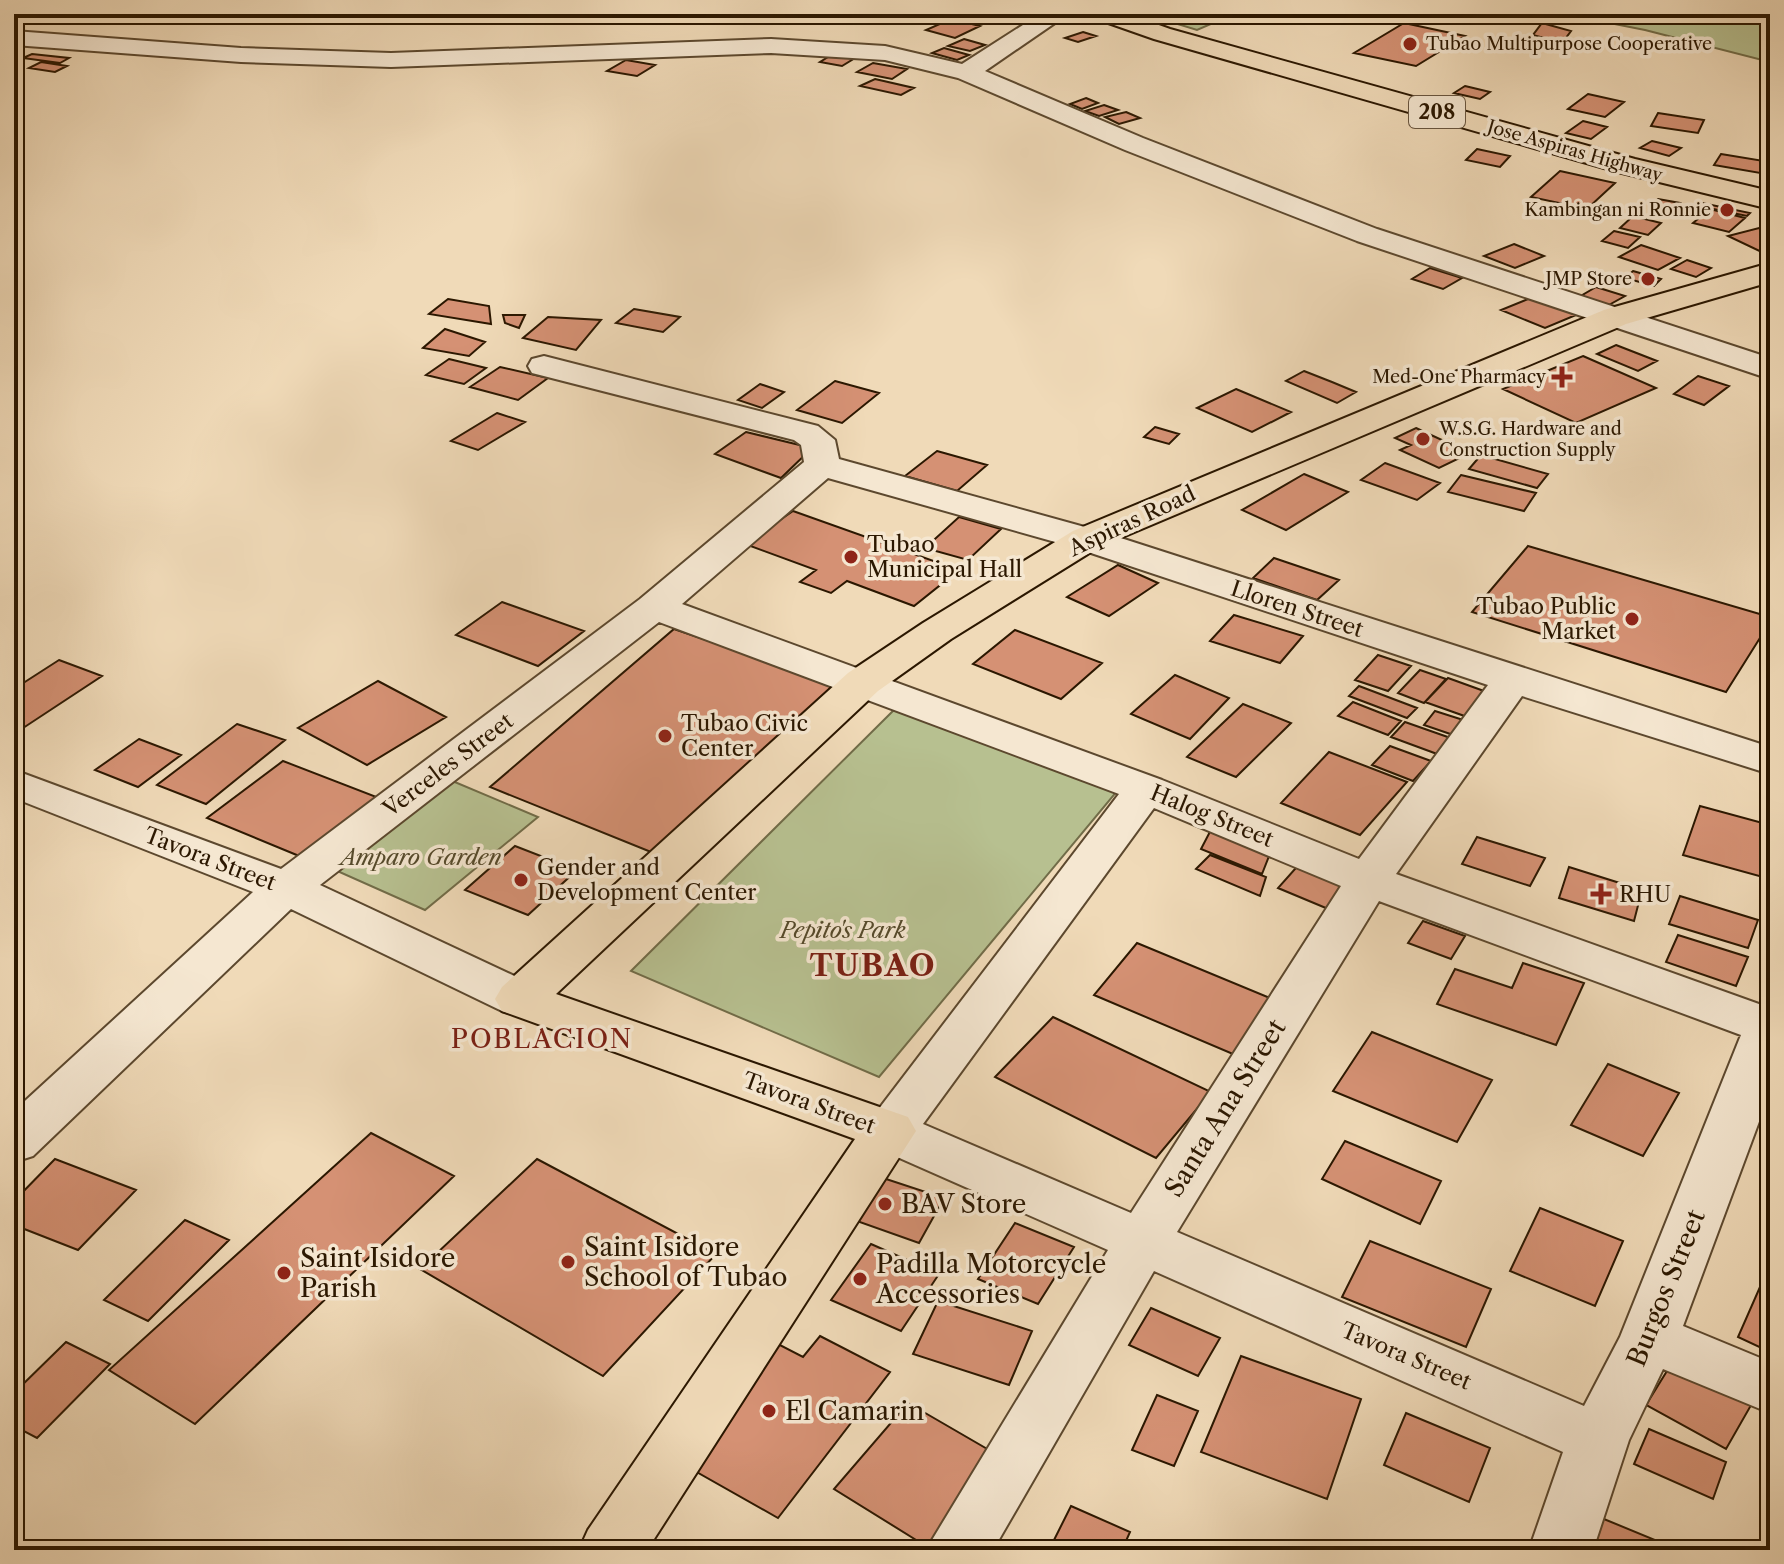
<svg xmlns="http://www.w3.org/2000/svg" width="1784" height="1564" font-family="'Libre Caslon Text',serif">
<rect width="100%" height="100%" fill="#f0dab8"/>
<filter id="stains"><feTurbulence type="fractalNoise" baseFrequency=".0025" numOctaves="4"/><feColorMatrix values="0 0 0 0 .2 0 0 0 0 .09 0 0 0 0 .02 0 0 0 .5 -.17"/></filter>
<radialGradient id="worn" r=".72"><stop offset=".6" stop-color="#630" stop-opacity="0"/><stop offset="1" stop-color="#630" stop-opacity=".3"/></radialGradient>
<path fill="#b7c090" stroke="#716c48" stroke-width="2" d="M1145,14H1234L1197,30Z
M1564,14H1770V62L1645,30Z
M899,705L1123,784L879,1077L631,971Z
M450,780L538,817L425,910L335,870Z"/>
<path fill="#d59174" stroke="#2b1700" stroke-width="2" d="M951,19L980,26L955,38L926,30Z
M1404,23L1465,36L1416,66L1354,53Z
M1542,23L1571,31L1562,43L1533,35Z
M1083,32L1096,36L1078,42L1065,38Z
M964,39L985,45L970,51L948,46Z
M944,48L969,55L957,60L932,53Z
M32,54L69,58L60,63L23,58Z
M833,54L855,58L842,66L820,62Z
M626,60L655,65L637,76L607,71Z
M41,62L67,66L55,72L29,68Z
M873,63L907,69L892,79L857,72Z
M875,79L914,88L901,95L860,86Z
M1465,86L1490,92L1480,99L1454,93Z
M1588,94L1624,102L1605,117L1568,109Z
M1086,98L1098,103L1082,109L1070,104Z
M1104,105L1118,110L1099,116L1085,111Z
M1126,112L1140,118L1119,124L1105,117Z
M1658,113L1704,120L1698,133L1651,126Z
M1583,121L1607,127L1591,139L1566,133Z
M1652,141L1681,148L1669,156L1640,148Z
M1477,149L1510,156L1500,167L1466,160Z
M1721,154L1770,162V167L1766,174L1714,165Z
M1560,171L1615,183L1587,209L1531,197Z
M1658,199L1680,203L1673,211L1651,206Z
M1702,203L1750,213L1747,216L1699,206Z
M1710,209L1745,218L1729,232L1693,223Z
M1633,216L1661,223L1648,235L1620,228Z
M1759,228L1770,233V256L1728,236Z
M1614,231L1640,237L1628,248L1602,241Z
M1514,244L1544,256L1515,268L1484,256Z
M1641,245L1680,258L1658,270L1619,257Z
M1687,260L1711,268L1696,277L1671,269Z
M1430,268L1462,278L1443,289L1412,279Z
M1633,271L1661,279L1654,286L1625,278Z
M1596,287L1625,296L1607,306L1579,297Z
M1533,297L1576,315L1545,328L1501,310Z
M448,299L489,306L491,324L429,314Z
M634,309L680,317L663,332L616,323Z
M503,315H525L519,328L505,323Z
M548,317L601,320L576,350L523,338Z
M445,329L485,342L469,356L423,348Z
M1616,345L1657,361L1638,371L1597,354Z
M1583,356L1656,388L1576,423L1503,389Z
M449,359L486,368L464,384L426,375Z
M500,367L548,378L518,400L470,387Z
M1304,371L1332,382L1356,392L1337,403L1286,381Z
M1698,376L1729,386L1704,405L1674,394Z
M835,381L879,393L842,423L797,410Z
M760,384L784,392L762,408L738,400Z
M1236,389L1291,412L1252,432L1197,408Z
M497,413L525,422L478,450L451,441Z
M1155,427L1179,434L1169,444L1144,437Z
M1416,428L1470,453L1439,468L1400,450L1411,445L1395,438Z
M746,432L812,448L781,478L715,454Z
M937,451L987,465L957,491L905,476Z
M1481,455L1548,474L1537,488L1469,469Z
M1385,463L1440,483L1417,500L1361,480Z
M1304,474L1348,492L1286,530L1242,510Z
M1461,475L1536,493L1524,511L1448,492Z
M793,511L959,570L914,606L847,581L831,593L800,582L816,570L745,544Z
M959,517L1001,529L968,560L925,548Z
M1528,546L1770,617V622L1726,692L1472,612Z
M1274,558L1339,580L1317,600L1253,578Z
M1118,565L1158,583L1109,616L1067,597Z
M502,602L584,631L538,666L456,635Z
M1234,615L1303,636L1280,663L1210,641Z
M674,629L835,684L656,854L490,787Z
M1015,630L1102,663L1061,699L973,664Z
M1378,655L1411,666L1388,691L1355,680Z
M59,660L102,676L14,734V689Z
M1420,670L1446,679L1424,703L1398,693Z
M1175,675L1229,698L1190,739L1131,714Z
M1448,678L1495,695L1473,719L1425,702Z
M378,681L446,717L367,765L298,728Z
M1359,686L1417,708L1407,718L1349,696Z
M1353,702L1401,721L1388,735L1338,716Z
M1243,704L1291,723L1236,777L1187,757Z
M1435,711L1476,724L1465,739L1424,725Z
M1405,722L1462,742L1448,758L1391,737Z
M237,724L285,740L206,804L157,785Z
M139,739L181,755L138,787L95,770Z
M1390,746L1431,761L1413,781L1372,765Z
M1329,752L1407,782L1360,835L1281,803Z
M283,761L379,798L304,858L207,818Z
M1700,806L1770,825V879L1683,855Z
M1214,824L1273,846L1262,874L1201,849Z
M1477,837L1545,858L1530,886L1462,864Z
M515,846L577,870L528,915L465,890Z
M1210,855L1266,877L1260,896L1196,869Z
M1303,860L1357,882L1333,911L1278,888Z
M1569,867L1642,890L1634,921L1559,898Z
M1680,896L1758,920L1748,948L1669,924Z
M1423,921L1465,936L1451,959L1408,943Z
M1678,935L1748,957L1736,986L1666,962Z
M1137,943L1282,1003L1240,1057L1094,995Z
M1523,963L1584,983L1556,1045L1437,1004L1455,969L1512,988Z
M1053,1017L1211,1092L1156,1158L995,1077Z
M1372,1032L1492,1080L1457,1142L1333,1091Z
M1608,1064L1679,1093L1643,1156L1571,1125Z
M371,1133L454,1176L195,1424L109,1370Z
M1345,1141L1441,1181L1420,1224L1322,1179Z
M55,1159L136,1190L78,1250L14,1225V1201Z
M537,1159L716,1254L603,1376L420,1269Z
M880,1177L944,1198L919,1243L854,1220Z
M1540,1208L1623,1241L1595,1306L1510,1271Z
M185,1220L229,1240L148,1321L104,1300Z
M1015,1223L1074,1247L1038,1304L978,1279Z
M1370,1241L1491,1289L1466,1347L1342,1297Z
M871,1244L939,1274L901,1331L831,1300Z
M1767,1271L1770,1272V1352L1738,1337Z
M938,1301L1032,1331L1009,1385L913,1354Z
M1151,1308L1220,1338L1198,1376L1129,1345Z
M820,1336L890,1372L778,1518L679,1462L778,1344L803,1357Z
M66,1342L110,1364L37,1438L14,1426V1393Z
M1241,1356L1361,1399L1327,1499L1201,1452Z
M1675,1358L1754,1400L1726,1449L1646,1405Z
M1157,1395L1198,1411L1174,1466L1132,1450Z
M908,1403L1001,1457L929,1548L834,1489Z
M1406,1413L1490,1448L1469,1502L1384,1465Z
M1649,1429L1726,1462L1713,1499L1634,1464Z
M1071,1506L1130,1532L1122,1550H1049Z
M1599,1517L1672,1547L1671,1550H1589Z"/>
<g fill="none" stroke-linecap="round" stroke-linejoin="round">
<g stroke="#5c482e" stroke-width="4">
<path id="minor" d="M1040,14H1068L985,71L1143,138L1377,229L1770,358V379L1357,241L1125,150L958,78L885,60L771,53L391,67L241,62L14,45V31L241,48L391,53L771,39L885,46L962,64Z
M544,356L818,426L835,440L839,459L1099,531L1770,747V774L1522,696L1396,874L1770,1008V1092L1683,1326L1770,1362V1413L1663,1369L1629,1440L1593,1550H1529L1563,1452L1154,1271L993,1550H926L1108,1250L870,1145L862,1131L1119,794L659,622L320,885L538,987L545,999L538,1011L520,1016L502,1011L291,909L33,1156L14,1162V1111L253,892L14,798V770L281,869L640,599L804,462L801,445L794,440L532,373L528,366L532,359ZM828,478L1073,547L1488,685L1359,859L1162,780L682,604ZM1154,808L1341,886L1131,1213L923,1124ZM1379,901L1741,1035L1620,1337L1584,1406L1177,1232Z"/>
</g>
<g stroke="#2b1700" stroke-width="4">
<path id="major" d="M1093,14H1128L1170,29L1635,159L1770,191V209L1618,172L1154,39L1097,19Z
M1770,263V282L1626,324L1099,547L951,639L878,691L556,994L908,1117L916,1131L647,1550H579L588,1530L855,1139L502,1011L495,999L502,987L848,673L923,623L1073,531L1604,310Z"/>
</g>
<use href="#minor" fill="#f5e7d1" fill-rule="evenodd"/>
<use href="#major" fill="#f0dab8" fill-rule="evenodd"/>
</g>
<g fill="#8f2418" stroke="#f5e7d1" stroke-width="3">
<circle cx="1410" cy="44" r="8"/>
<circle cx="1727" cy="210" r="8"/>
<circle cx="1648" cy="279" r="8"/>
<path d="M1558 365h8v8h8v8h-8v8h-8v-8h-8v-8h8z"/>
<circle cx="1423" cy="439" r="8"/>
<circle cx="851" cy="557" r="8"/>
<circle cx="1632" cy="619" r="8"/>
<circle cx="665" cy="736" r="8"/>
<circle cx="521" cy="880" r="8"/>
<path d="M1597 882h8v8h8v8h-8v8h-8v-8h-8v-8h8z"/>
<circle cx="885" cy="1204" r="8"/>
<circle cx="568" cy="1262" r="8"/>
<circle cx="284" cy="1273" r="8"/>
<circle cx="860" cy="1279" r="8"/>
<circle cx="769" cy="1411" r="8"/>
</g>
<g text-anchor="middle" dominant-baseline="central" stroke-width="7" stroke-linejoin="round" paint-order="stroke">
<g font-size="18" fill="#2b1700" stroke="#f5e7d1" text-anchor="end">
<text x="1426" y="44" text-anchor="start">Tubao Multipurpose Cooperative</text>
<text x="1711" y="210">Kambingan ni Ronnie</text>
<text x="1632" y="279">JMP Store</text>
<text x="1546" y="377">Med-One Pharmacy</text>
<text x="1439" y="429" text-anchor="start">W.S.G. Hardware and<tspan x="1439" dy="21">Construction Supply</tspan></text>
</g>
<g font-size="18" fill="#2b1700" stroke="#f5e7d1">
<text transform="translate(1575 151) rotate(16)">Jose Aspiras Highway</text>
</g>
<rect fill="#f5e7d1" stroke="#68553f" stroke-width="2" x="1409" y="96" width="56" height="32" rx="6"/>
<g font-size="20" font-weight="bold" fill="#2b1700">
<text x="1437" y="112">208</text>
</g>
<g font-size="22" fill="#2b1700" stroke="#f5e7d1">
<text transform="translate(1132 521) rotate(-25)">Aspiras Road</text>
<text transform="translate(1297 609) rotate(18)">Lloren Street</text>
<text transform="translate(448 765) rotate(-37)">Verceles Street</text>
<text transform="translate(1212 816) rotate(22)">Halog Street</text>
<text transform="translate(210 859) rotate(21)">Tavora Street</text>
<text transform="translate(809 1103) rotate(20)">Tavora Street</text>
<text transform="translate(1406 1356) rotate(23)">Tavora Street</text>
</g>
<g font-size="22" fill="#2b1700" stroke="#f5e7d1" text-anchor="start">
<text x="867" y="544">Tubao<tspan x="867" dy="25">Municipal Hall</tspan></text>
<text x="1616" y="606" text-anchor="end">Tubao Public<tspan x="1616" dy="25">Market</tspan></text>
<text x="681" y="723">Tubao Civic<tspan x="681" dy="25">Center</tspan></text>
<text x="537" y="867">Gender and<tspan x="537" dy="25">Development Center</tspan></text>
<text x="1619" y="894">RHU</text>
</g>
<g font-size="22" font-style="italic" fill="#554a2b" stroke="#f5e7d1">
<text x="421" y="857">Amparo Garden</text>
<text x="843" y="930">Pepito's Park</text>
</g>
<g font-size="26" letter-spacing="2" fill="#7a1f14" stroke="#f5e7d1">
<text x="542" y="1039">POBLACION</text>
</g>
<g font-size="26" fill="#2b1700" stroke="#f5e7d1">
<text transform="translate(1225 1108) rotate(-58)">Santa Ana Street</text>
<text transform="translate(1666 1288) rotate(-68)">Burgos Street</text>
</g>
<g font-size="26" fill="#2b1700" stroke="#f5e7d1" text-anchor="start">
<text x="901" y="1204">BAV Store</text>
<text x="584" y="1247">Saint Isidore<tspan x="584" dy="30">School of Tubao</tspan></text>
<text x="300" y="1258">Saint Isidore<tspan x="300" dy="30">Parish</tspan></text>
<text x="876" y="1264">Padilla Motorcycle<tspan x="876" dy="30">Accessories</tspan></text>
<text x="785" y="1411">El Camarin</text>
</g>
<g font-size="30" font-weight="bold" letter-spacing="2" fill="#7a1f14" stroke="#f5e7d1">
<text x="873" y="965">TUBAO</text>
</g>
</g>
<rect width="1784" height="1564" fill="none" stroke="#f0dab8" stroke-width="48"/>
<rect x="16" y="16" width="1752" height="1532" fill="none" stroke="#2b1700" stroke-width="4"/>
<rect x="24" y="24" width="1736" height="1516" fill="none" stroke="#2b1700" stroke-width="2"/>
<rect width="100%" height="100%" filter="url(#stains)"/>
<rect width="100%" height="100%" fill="url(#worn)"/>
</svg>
